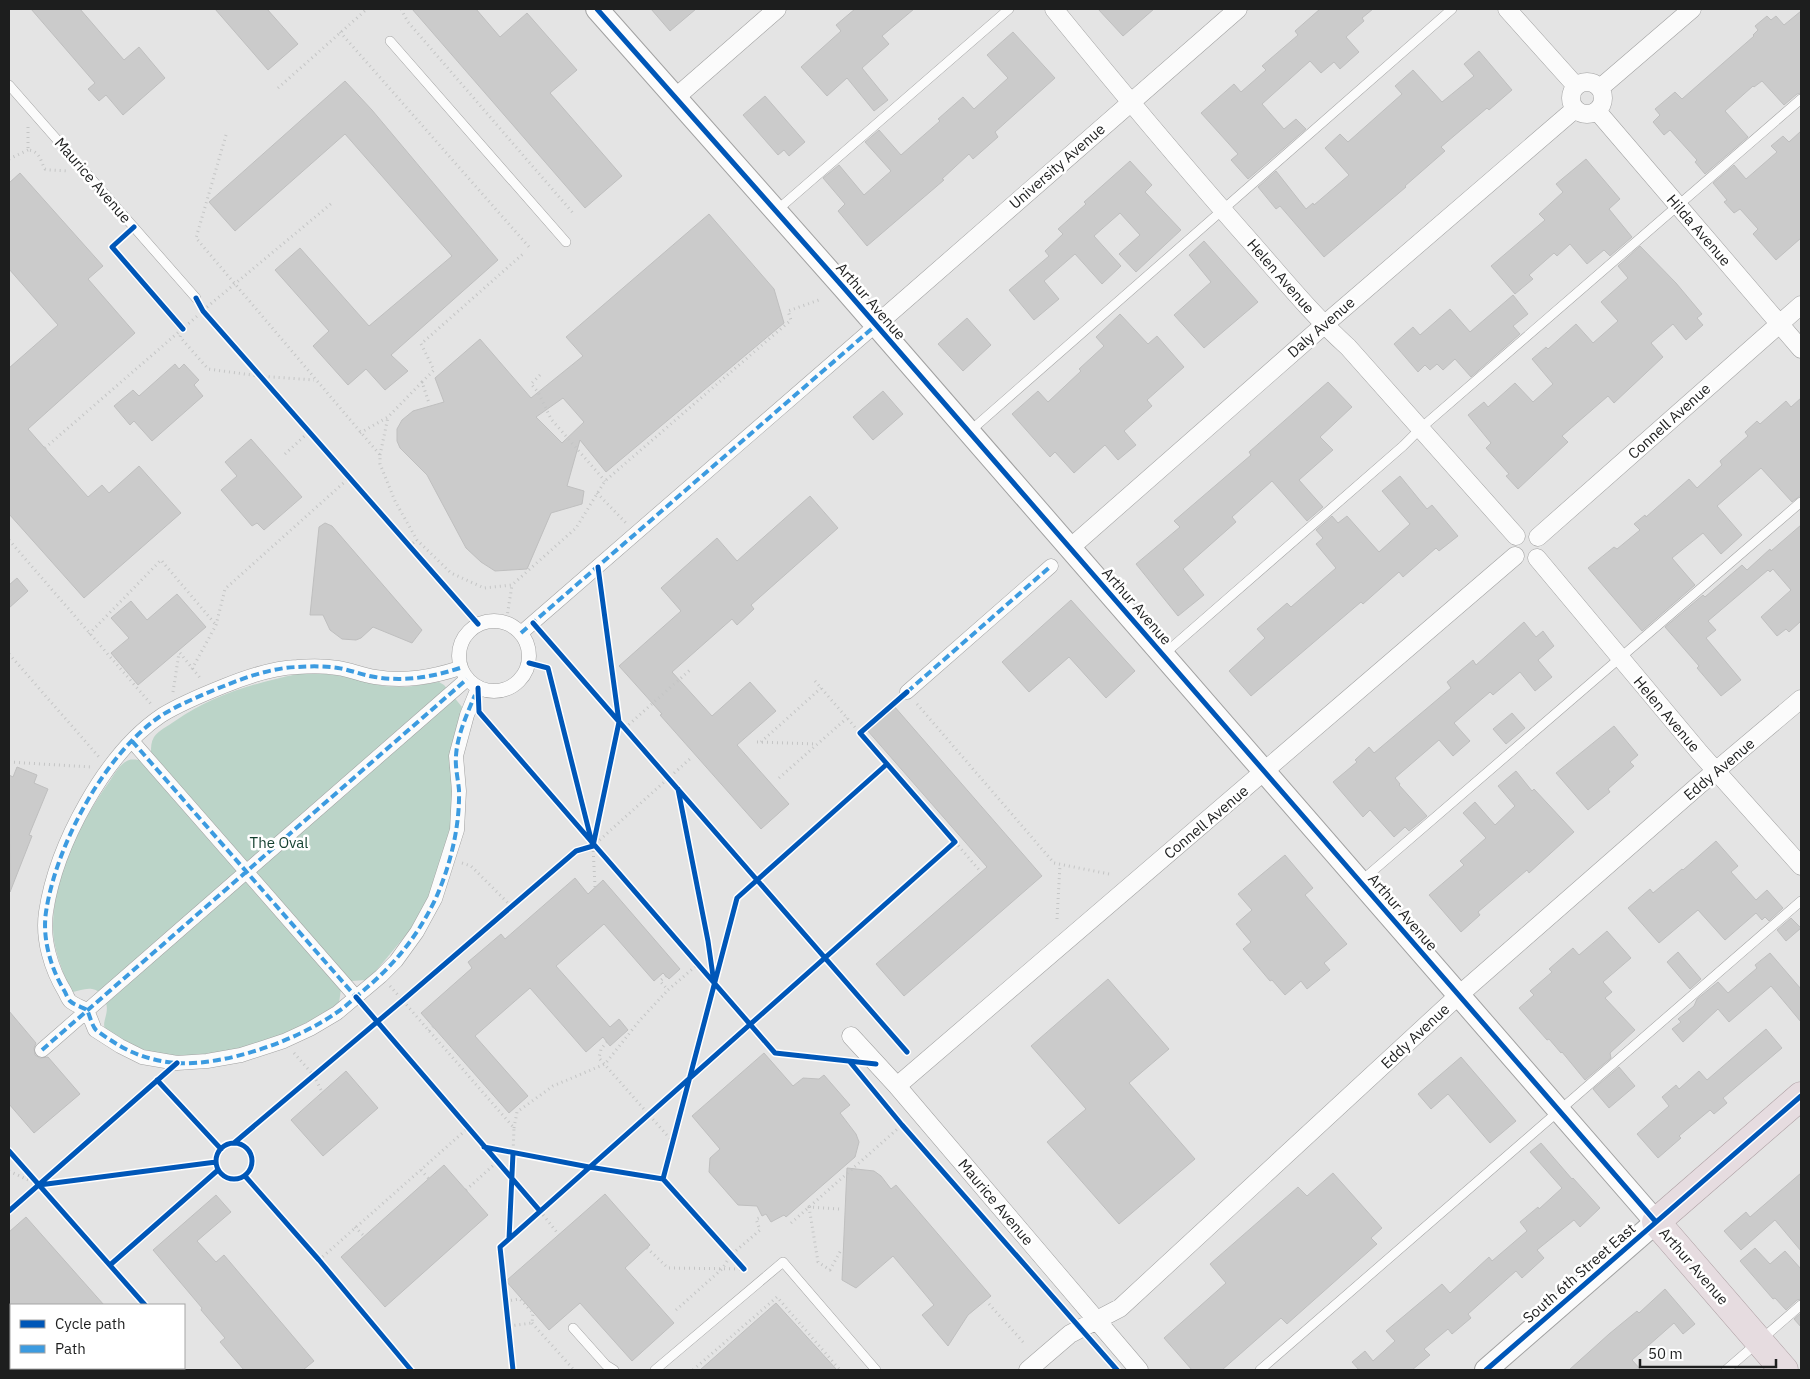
<svg xmlns="http://www.w3.org/2000/svg" width="1810" height="1379" font-family="'IBM Plex Sans',sans-serif">
<rect width="100%" height="100%" fill="#e4e4e4"/>
<path fill="#bbd4c8" d="M298,674H326L354,677L383,686L406,687L439,682L444,685L462,707L450,755L452,796L451,829L429,898L411,929L375,972L366,980L351,981L341,989L339,1003C275,1046 178,1081 108,1032C97,1024 114,1012 103,997C100,993 98,990 92,989C85,988 79,991 73,992L70,990C62,969 52,947 53,924C54,875 81,821 109,782C114,775 120,763 129,760C132,759 138,760 141,760L151,752C151,747 151,742 154,737C159,730 168,726 175,721C212,695 254,683 298,674Z"/>
<path fill="#cbcbcb" stroke="#bfbfbf" fill-rule="evenodd" d="M31,9H80L124,60L139,47L165,78L123,115L106,95L99,101L88,89L95,83Z
M215,9H267L298,44L268,70Z
M412,9H476L500,37L527,13L577,70L550,93L622,176L585,208Z
M651,9H696L670,31Z
M855,9H914L882,36L889,44L862,68L888,100L874,111L847,78L827,96L801,67L841,31L836,25Z
M1098,9H1154L1123,36Z
M1320,9H1373L1362,18L1364,21L1346,37L1359,52L1340,69L1334,62L1321,73L1310,61L1262,104L1284,129L1296,119L1306,129L1248,179L1231,160L1238,154L1201,113L1234,84L1241,92L1266,70L1262,66L1298,35L1295,31Z
M1801,11V93L1797,94L1784,105L1762,81L1754,87L1753,86L1725,111L1748,137L1705,174L1695,162L1697,160L1670,130L1664,135L1653,122L1660,115L1655,109L1675,92L1682,99L1754,36L1753,35L1758,30L1755,26L1767,16L1771,20L1776,16L1784,25Z
M1013,32L1055,78L995,132L998,137L973,159L969,154L942,179L944,180L867,246L838,211L845,204L823,178L839,165L864,195L891,171L865,142L879,130L901,155L940,121L938,119L963,97L974,109L1008,78L987,55Z
M1479,51L1512,90L1489,110L1487,108L1441,147L1445,151L1405,186L1406,187L1324,257L1280,206L1276,209L1258,187L1276,171L1306,209L1313,203L1314,205L1349,175L1325,148L1340,134L1348,142L1402,94L1395,86L1413,70L1442,102L1474,76L1464,64Z
M345,81L372,110L498,260L391,355L408,371L385,390L366,369L348,385L313,346L329,331L275,270L300,248L369,326L452,256L345,134L235,231L209,202Z
M765,96L805,142L789,156L784,150L778,155L743,115Z
M1801,131V238L1776,260L1753,234L1758,229L1740,209L1734,213L1724,202L1727,200L1713,183L1734,165L1746,179L1777,152L1771,146L1783,136L1789,142Z
M1586,159L1620,199L1609,209L1632,237L1610,256L1604,250L1587,264L1570,244L1557,256L1554,253L1529,275L1533,279L1515,294L1491,266L1545,220L1539,214L1563,192L1556,184Z
M1130,161L1152,185L1145,192L1181,230L1136,272L1119,254L1140,235L1120,213L1094,236L1121,266L1102,284L1075,254L1044,281L1059,299L1034,320L1009,290L1049,256L1045,251L1063,234L1058,229L1086,204L1084,202Z
M20,173L103,266L88,279L135,333L28,429L88,497L102,485L109,493L139,466L181,513L84,598L9,514V368L58,325L9,269V183Z
M709,214L774,289L784,323L606,472L580,440L567,486L584,491L582,504L551,513L527,569L495,571L481,562L466,548L427,475L400,448L397,441V429L402,420L413,411L444,402L435,378L480,339L531,398L583,356L566,337ZM563,398L584,422L562,443L536,417Z
M1204,241L1258,302L1204,348L1174,315L1211,282L1189,255Z
M1640,246L1676,283L1702,314L1697,318L1703,325L1686,340L1673,324L1651,343L1663,357L1614,403L1608,396L1562,436L1568,442L1518,489L1506,476L1509,474L1486,448L1491,443L1468,415L1484,402L1488,407L1515,383L1533,402L1553,384L1532,359L1546,347L1548,349L1576,324L1593,343L1618,321L1601,302L1628,278L1618,266Z
M1513,295L1528,314L1513,326L1520,334L1471,377L1455,359L1443,370L1437,364L1430,370L1425,365L1418,372L1394,344L1413,327L1420,335L1450,309L1470,332Z
M1120,314L1148,344L1157,336L1184,367L1147,400L1152,406L1124,431L1136,445L1118,460L1105,445L1074,473L1055,452L1050,457L1012,414L1038,391L1048,402L1081,371L1079,369L1104,346L1096,337Z
M967,318L991,345L963,371L938,344Z
M175,364L179,369L184,364L199,380L194,385L203,396L152,441L134,421L130,425L114,406L133,390L139,396Z
M1328,382L1352,407L1320,437L1333,450L1299,480L1323,507L1307,521L1272,481L1232,517L1236,522L1183,569L1204,595L1178,616L1136,564L1180,527L1174,521L1251,455L1249,452Z
M883,391L903,414L873,440L853,417Z
M1801,398V495L1792,502L1761,468L1717,506L1742,535L1721,554L1703,533L1672,558L1695,585L1642,631L1588,568L1614,547L1617,549L1640,530L1634,524L1645,515L1646,517L1689,479L1697,488L1722,465L1720,461L1748,436L1745,432L1757,421L1760,424L1786,401L1791,407Z
M251,439L302,497L264,530L257,523L252,526L221,490L237,476L225,462Z
M1400,476L1427,509L1432,505L1458,536L1439,551L1436,548L1403,577L1399,572L1363,604L1361,602L1251,696L1229,671L1265,638L1257,629L1287,603L1291,607L1336,568L1316,544L1323,538L1316,530L1332,516L1338,523L1347,516L1379,552L1410,524L1382,491Z
M810,496L838,528L751,605L754,609L737,625L732,619L672,672L712,716L750,682L776,711L737,745L789,804L761,829L660,715L662,714L619,666L681,611L661,588L717,538L737,561Z
M325,523L332,526L422,630L412,643L373,627L361,638L356,640L342,639L330,630L323,615H310L319,527Z
M1801,525V621L1789,632L1786,629L1777,636L1761,617L1791,590L1773,569L1770,572L1768,570L1708,621L1716,630L1706,638L1741,680L1721,696L1697,668L1699,666L1665,627L1703,595L1705,597L1742,565L1747,570L1770,549L1771,551Z
M17,578L28,591L9,608V585Z
M177,594L206,627L138,685L111,653L129,638L111,618L131,601L147,620Z
M1071,600L1135,671L1106,698L1069,657L1029,692L1002,662Z
M1524,622L1536,637L1543,631L1554,646L1538,660L1552,677L1535,691L1520,672L1493,695L1490,692L1454,723L1470,741L1453,756L1439,740L1395,778L1400,784L1399,785L1427,816L1409,831L1405,827L1394,837L1370,810L1363,817L1333,782L1357,762L1355,760L1369,747L1374,753L1451,688L1447,682L1473,660L1476,665Z
M894,706L1042,876L904,996L876,964L987,867L867,730Z
M1512,713L1525,728L1506,744L1493,729Z
M1614,726L1638,755L1630,762L1634,766L1608,789L1610,792L1588,810L1556,773Z
M17,767L37,775L34,783L48,789L29,835L32,836L10,892L9,775L13,777Z
M1516,771L1532,791L1534,789L1574,832L1529,873L1527,870L1478,912L1480,915L1461,932L1429,895L1464,865L1460,861L1486,838L1463,813L1475,802L1495,825L1515,806L1498,786Z
M1716,841L1738,866L1731,872L1756,900L1767,890L1783,908L1769,921L1765,917L1762,920L1756,913L1725,940L1698,910L1659,943L1628,908L1650,889L1653,893L1682,869L1683,870Z
M1285,855L1313,888L1305,895L1347,944L1324,963L1330,970L1307,989L1301,981L1285,995L1272,980L1270,981L1243,949L1251,942L1236,924L1252,910L1238,894Z
M575,878L588,894L603,880L680,969L669,979L663,973L654,981L604,924L556,966L610,1027L619,1019L628,1030L610,1046L603,1037L586,1052L530,988L475,1036L528,1096L509,1113L421,1013L472,968L468,962L501,934L505,939Z
M1791,918L1801,928L1786,941L1777,930Z
M1607,931L1631,958L1603,982L1612,992L1605,998L1635,1030L1610,1053L1611,1058L1585,1080L1562,1052L1561,1053L1549,1039L1547,1040L1519,1008L1534,995L1530,991L1552,972L1549,969L1573,948L1579,955Z
M1678,952L1701,979L1690,989L1667,962Z
M1770,953L1801,989V1022L1771,986L1729,1022L1718,1009L1683,1042L1672,1029L1681,1022L1678,1019L1694,1006L1697,999L1718,982L1728,993L1757,968L1755,965Z
M1108,979L1169,1049L1129,1083L1195,1159L1119,1224L1047,1142L1086,1109L1031,1046Z
M9,1011L36,1043L34,1048L35,1055L40,1058L48,1057L80,1094L34,1133L9,1104Z
M1766,1029L1782,1048L1723,1098L1727,1103L1714,1114L1710,1110L1679,1136L1681,1138L1658,1158L1637,1134L1669,1106L1662,1097L1676,1085L1679,1089L1699,1071L1707,1080Z
M764,1053L793,1086L803,1078L819,1079L824,1075L850,1105L840,1113L856,1134L859,1142L855,1157L786,1217L784,1215L771,1222L766,1214L762,1216L757,1206L738,1205L709,1172L710,1158L720,1149L692,1116Z
M1461,1057L1516,1121L1490,1143L1448,1094L1431,1109L1418,1094Z
M1619,1067L1635,1086L1609,1108L1593,1089Z
M346,1071L378,1108L323,1156L291,1120Z
M1541,1143L1572,1179L1573,1178L1600,1208L1580,1227L1574,1220L1537,1250L1544,1258L1522,1278L1516,1271L1468,1314L1471,1318L1452,1334L1448,1329L1424,1349L1430,1355L1412,1370H1359L1352,1362L1365,1351L1373,1361L1395,1341L1386,1331L1442,1284L1450,1293L1489,1257L1492,1261L1527,1231L1520,1222L1538,1207L1539,1209L1562,1188L1530,1152Z
M444,1165L488,1215L385,1307L341,1257Z
M847,1168L874,1171L881,1176L891,1189L896,1185L991,1296L968,1315L948,1346L922,1315L934,1305L893,1256L856,1288L842,1280Z
M1333,1173L1382,1228L1371,1238L1377,1244L1287,1324L1281,1318L1222,1370H1192L1164,1338L1226,1283L1210,1264L1298,1187L1307,1196Z
M1801,1173V1251L1775,1220L1741,1250L1724,1231L1746,1212L1750,1217Z
M605,1194L650,1245L625,1268L674,1323L632,1361L580,1303L549,1330L506,1281Z
M216,1195L231,1212L197,1241L216,1262L224,1255L314,1361L303,1370H244L220,1342L225,1338L201,1310L202,1308L153,1250Z
M26,1217L104,1305H9V1232Z
M1755,1248L1770,1264L1785,1251L1801,1269V1299L1797,1300L1786,1310L1775,1298L1773,1299L1740,1261Z
M1665,1289L1695,1324L1683,1334L1674,1323L1632,1360L1641,1370H1569L1609,1334L1637,1311L1639,1313Z
M776,1303L837,1370H700Z
M1801,1313V1327L1794,1319Z"/>
<g fill="none" stroke-linecap="round" stroke-linejoin="round">
<g stroke="#a1a1a1" stroke-width="10">
<path id="service" d="M390,41L566,242
M9,85L196,298
M776,211L1009,9
M969,432L1452,9
M1163,655L1403,446L1421,428L1801,99
M1360,882L1801,502
M573,1328L606,1365L614,1370
M655,1370L783,1262L876,1370
M1260,1370L1801,901
M1726,1370L1801,1305"/>
</g>
<g stroke="#a1a1a1" stroke-width="15">
<path id="pedestrian" d="M459 656a35 35 0 1 1 70 0a35 35 0 1 1-70 0Z
M521,633L876,325
M460,668C432,677 405,682 375,677C362,675 351,670 338,668C326,666 310,666 297,667C272,668 246,677 224,686C204,694 180,704 162,715C105,753 56,845 46,912C42,939 51,969 65,992C66,994 68,999 70,1001C74,1005 82,1007 87,1010L95,1030L120,1046L142,1057L177,1063L207,1061L241,1055L284,1041L310,1029L337,1013L381,976L396,961L417,932L435,899L457,830L459,791L456,756L467,715L478,688
M907,692L1051,566
M132,741L356,997
M42,1050L467,679"/>
</g>
<g stroke="#a1a1a1" stroke-width="19">
<path id="minor" d="M1054,9C1115,84 1178,159 1242,232C1277,271 1309,312 1348,347L1516,536
M1507,9L1576,86
M1571 98a16 16 0 1 1 32 0a16 16 0 1 1-32 0Z
M1600,88L1692,9
M675,98L777,9
M1597,111L1801,349
M876,325L1238,9
M1538,537L1801,305
M1070,548L1324,325L1575,109
M1537,558L1700,753L1801,866
M851,1036L897,1086L1139,1370
M897,1086L1515,556
M1028,1370L1070,1334L1120,1308L1459,995L1699,785L1801,699"/>
</g>
<g stroke="#a1a1a1" stroke-width="24">
<path id="tertiary" d="M597,9L844,288L1656,1222L1486,1370"/>
</g>
<g stroke="#ad9fa3" stroke-width="29">
<path id="trunk" d="M1784,1370L1656,1222L1801,1096"/>
</g>
<path stroke="#c4c5c5" stroke-width="3" stroke-dasharray="1 4" stroke-linecap="butt" d="M401,9L408,22L573,213
M340,32L530,248
M278,88L367,9
M28,127V150C40,151 40,160 45,169L49,170L68,171
M226,135L196,238L380,455V464L395,501L417,540L451,573L484,588L512,585L576,528L605,481L791,320L788,311L819,300
M9,159L28,150
M207,307L332,203
M182,331L180,337L208,369L259,376L314,380
M540,375L531,384L538,392L551,419L605,481
M422,382L434,370L421,344L524,253
M360,433L388,417L422,382L429,403
M45,448L203,311
M285,454L309,432
M380,455L388,417
M597,493L626,523
M9,540L151,704
M409,546L417,540
M506,623L512,585
M89,634L161,560L216,625
M180,653L201,679
M9,654L99,757
M192,669L216,625L225,589L349,478
M815,681L860,733
M173,692L179,653
M917,704L1054,863L1109,874
M625,728L691,669
M757,742L816,744
M761,742L821,688
M9,762L91,767
M779,778L847,718
M955,842L981,872
M462,863L471,866L511,906
M595,887L593,846L692,757
M1057,919L1060,865
M666,976L660,981L668,990L697,965
M390,986L514,1128L513,1153
M429,1031L433,1027
M607,1042L601,1049L599,1058L673,1142
M294,1053L314,1076L322,1092
M514,1128L517,1112L553,1086L605,1064L640,1020L668,990
M421,1170L429,1179
M9,1171L39,1185
M466,1190L497,1162
M839,1209L809,1207L818,1262L830,1270L841,1250
M540,1211L559,1235
M791,1223L902,1125
M355,1227L364,1236
M647,1248L668,1268L744,1269
M319,1260L468,1128
M506,1301L520,1299L533,1313L532,1323L509,1326
M989,1304L1024,1343
M676,1310L722,1269L731,1255L760,1230L756,1219L759,1218
M532,1323L574,1370
M693,1370L777,1297L840,1370"/>
<use href="#service" stroke="#fbfbfb" stroke-width="9"/>
<use href="#pedestrian" stroke="#fbfbfb" stroke-width="14"/>
<use href="#minor" stroke="#fbfbfb" stroke-width="18"/>
<use href="#tertiary" stroke="#fbfbfb" stroke-width="22"/>
<use href="#trunk" stroke="#e6dce0" stroke-width="28"/>
<path stroke="#3c9be0" stroke-width="4" stroke-dasharray="8 4" stroke-linecap="butt" d="M521,633L876,325
M460,668C432,677 405,682 375,677C362,675 351,670 338,668C326,666 310,666 297,667C272,668 246,677 224,686C204,694 180,704 162,715C105,753 56,845 46,912C42,939 51,969 65,992C66,994 68,999 70,1001C74,1005 82,1007 87,1010C90,1016 92,1026 96,1030C101,1034 107,1038 112,1041C131,1054 153,1061 176,1063C225,1066 296,1041 336,1013C344,1008 350,1002 357,996C391,968 415,941 435,900C450,867 460,827 459,790C458,779 455,767 456,756C457,736 467,714 475,695
M907,692L1051,566
M132,741L356,997
M42,1050L467,679"/>
<g stroke="#fff" stroke-width="8">
<path id="cycleway" d="M597,9L844,288L1656,1222
M134,227L112,247L183,329
M196,298L203,311L478,624
M533,623L907,1052
M529,663L548,668L592,843
M478,688L479,712L775,1053L876,1064
M678,789L708,941L713,976
M593,846L619,722L598,567
M356,997L540,1211
M850,1062L902,1125L1117,1370
M157,1080L221,1149
M234,1143L403,1000L576,851L593,846
M216 1161a18 18 0 1 1 36 0a18 18 0 1 1-36 0Z
M484,1147L589,1167L663,1179L744,1269
M9,1151L145,1305
M245,1176L319,1260L411,1370
M663,1179L737,898L887,764
M39,1185L216,1162
M9,1211L177,1063
M509,1239L513,1153
M110,1265L218,1170
M513,1370L500,1247L955,842L860,733L907,692
M1486,1370L1801,1096"/>
</g>
<use href="#cycleway" stroke="#0057b8" stroke-width="5"/>
</g>
<g text-anchor="middle" dominant-baseline="central" stroke-width="5" stroke-linejoin="round" paint-order="stroke">
<g font-size="15" fill="#1d1e1e" stroke="#fff">
<text transform="translate(1057 166) rotate(-41)">University Avenue</text>
<text transform="translate(93 180) rotate(49)">Maurice Avenue</text>
<text transform="translate(1699 230) rotate(49)">Hilda Avenue</text>
<text transform="translate(1281 276) rotate(49)">Helen Avenue</text>
<text transform="translate(871 301) rotate(49)">Arthur Avenue</text>
<text transform="translate(1321 327) rotate(-41)">Daly Avenue</text>
<text transform="translate(1669 421) rotate(-42)">Connell Avenue</text>
<text transform="translate(1137 606) rotate(49)">Arthur Avenue</text>
<text transform="translate(1667 714) rotate(50)">Helen Avenue</text>
<text transform="translate(1719 769) rotate(-40)">Eddy Avenue</text>
<text transform="translate(1206 822) rotate(-40)">Connell Avenue</text>
<text transform="translate(1403 912) rotate(49)">Arthur Avenue</text>
<text transform="translate(1415 1036) rotate(-43)">Eddy Avenue</text>
<text transform="translate(996 1202) rotate(50)">Maurice Avenue</text>
<text transform="translate(1694 1266) rotate(49)">Arthur Avenue</text>
<text transform="translate(1579 1273) rotate(-41)">South 6th Street East</text>
</g>
<g font-size="15" fill="#113e2d" stroke="#fff">
<text x="279" y="842">The Oval</text>
</g>
</g>
<rect width="1810" height="1379" fill="none" stroke="#1d1e1e" stroke-width="20"/>
<rect x="10" y="1304" width="175" height="65" fill="#ffffff" stroke="#a5a5a5"/>
<rect x="20" y="1320" width="25" height="8" fill="#0057b8" stroke="#a5a5a5"/>
<text x="55" y="1329" font-size="15" fill="#1d1e1e">Cycle path</text>
<rect x="20" y="1345" width="25" height="8" fill="#3c9be0" stroke="#a5a5a5"/>
<text x="55" y="1354" font-size="15" fill="#1d1e1e">Path</text>
<path d="M1640 1359v8h136v-8" fill="none" stroke="#1d1e1e" stroke-width="2.5"/>
<text x="1648" y="1359" font-size="15" fill="#1d1e1e" stroke="#ffffff" stroke-width="4" paint-order="stroke">50 m</text>
</svg>
